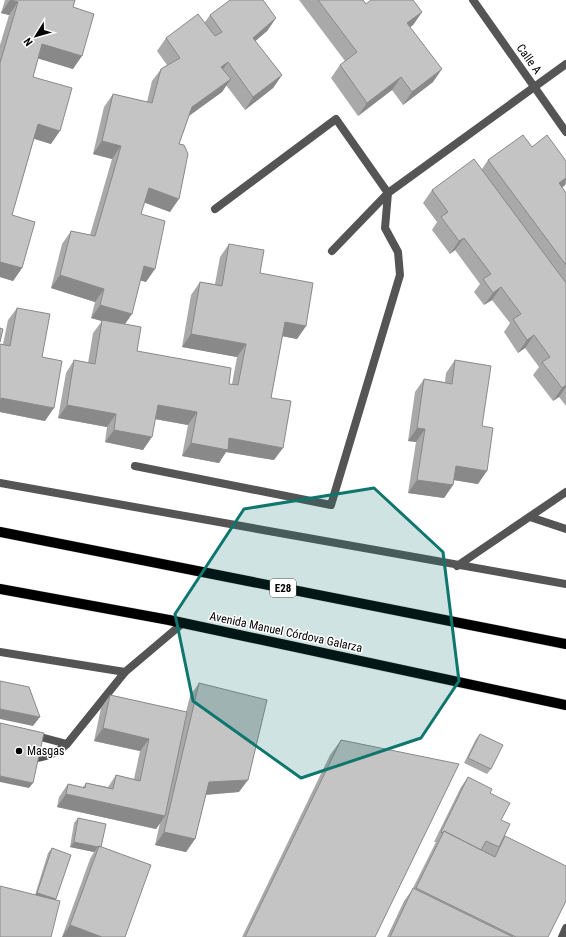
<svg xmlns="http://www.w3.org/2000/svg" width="566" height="937" font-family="'Roboto Condensed',sans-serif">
<rect width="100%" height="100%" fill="#fff"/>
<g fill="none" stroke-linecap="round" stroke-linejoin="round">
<g stroke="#dbdbdb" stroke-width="11">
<path id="primary" d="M0,532L566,644
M0,589L169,620L566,705"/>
</g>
<path stroke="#555" stroke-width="8" d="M135,466L331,505L400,275L398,252L385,228L388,193L336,119L215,209
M530,517L566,529
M0,652L125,672
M33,735L67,744
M27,760C44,757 55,755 67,744L125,672L183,623
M562,937L566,928"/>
<path stroke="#555" stroke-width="8" d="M473,0L566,132
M332,251L388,193L566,64
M0,483L566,584
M457,566L566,492"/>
<use href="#primary" stroke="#000" stroke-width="10"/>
</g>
<path fill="#a9a9a9" d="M5,0H75L73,7V69L38,58L33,77L51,144L34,139L12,215L22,268L13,281L0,277V45L9,15L1,13Z
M299,0H363L366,4L422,12L413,25L410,27L433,82L403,105L392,90L358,116L331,78L340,65L345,61Z
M210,15L276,18L267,31L255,41L282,75L273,88L245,110L226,85L222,92L189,116L179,144L170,212L144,202L141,214L146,282L140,280L125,324L137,351L229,384H232L237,357L182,347L191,295L200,282L215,284L220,257L229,244L260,273L306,326L297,339L282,336L271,398L274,460L226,452L219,463L182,456L188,425L155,419L143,450L105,442L107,427L58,418L66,373L74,360L88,363L93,333L102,321L91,318L95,302L51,288L62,244L71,231L90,235L112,159L93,154L104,107L113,94L147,102L152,81L161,69L167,65L157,51L166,38L205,22Z
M532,147L566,161V184L562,188L566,193V406L559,397L553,401L533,375L539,367L525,348L518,353L504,332L510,323L492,300L484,305L474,292L480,284L455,250L450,254L432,230L437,222L423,203L432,190L482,169L488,160Z
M17,308L42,357L45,421L0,412V344H3L8,320Z
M455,360L482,426L478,484L454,480L453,485L444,498L408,493L416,442L408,441L415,392L424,379L445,382L446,373Z
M199,683L239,792L206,795L195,839L186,852L155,845L160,823L156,829L57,807L59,797L68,784L83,787L86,783L108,787L116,775L134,779L140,751L94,741L101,708L110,695L186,712L190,696Z
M480,734L491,769L487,774L464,763L476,739Z
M341,740L375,937H242L330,755Z
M468,777L490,793L501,842L505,836L548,937H387L404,901L412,890L436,842H434L461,787Z
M78,818L101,847L125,937H62L90,859L94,852L70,847L74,823Z
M52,848L56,899V900L35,895L48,853Z"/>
<path fill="#898989" d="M10,0L18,2L9,15L1,13Z
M422,12L413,25L398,36L407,23Z
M276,18L267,31L244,51L253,38Z
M42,44L82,56L73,69L33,57Z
M228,62L219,75L221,67Z
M442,69L433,82L403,105L412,92Z
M282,75L273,88L245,110L253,97Z
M401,77L392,90L358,116L367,103Z
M231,79L222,92L183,120L192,107Z
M38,124L60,131L51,144L29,137Z
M102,141L121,146L112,159L93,154Z
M566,178L565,185L550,196L559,183Z
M149,188L179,199L170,212L140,201Z
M464,238L455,250L450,254L459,241Z
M0,262L22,268L13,281L0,277Z
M144,266L155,269L146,282L135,279Z
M60,275L104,289L95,302L51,288Z
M501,287L492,300L484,305L493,293Z
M100,305L132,314L123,327L91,318Z
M285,322L306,326L297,339L276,335Z
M191,334L246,344L237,357L182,347Z
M534,335L525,348L518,353L527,340Z
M566,385V387L559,397L553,401L562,388Z
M1,398L54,408L45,421L0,412V399Z
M67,405L116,414L107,427L58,418Z
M158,405L197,412L188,425L149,418Z
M417,428L425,429L416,442L408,441Z
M114,430L152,437L143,450L105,442Z
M229,438L283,448L274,460L226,452L219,463L182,456L191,443Z
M456,466L487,471L478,484L447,479Z
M417,480L453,485L444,498L408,493Z
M0,709L40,717L33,726L0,719Z
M103,728L149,739L140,751L94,741Z
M0,776L33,783L29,788L0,782Z
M248,780L239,792L200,795L209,782Z
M66,794L165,816L156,829L57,807Z
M164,832L195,839L186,852L155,845Z
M74,842L98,847L94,852L70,847Z
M37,893L56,899L53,904L34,898Z
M70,925L102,937H62Z"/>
<path fill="#c4c4c4" stroke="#898989" d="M11,0H75L73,7L94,14L82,56L42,44L33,77L72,88L60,131L38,124L12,215L35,222L22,268L0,262V63L18,2Z
M230,0H263L276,18L253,38L282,75L253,97L228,62L221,67L231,79L192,107L179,144L184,145L188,154L179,199L149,188L141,214L165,221L155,269L144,266L132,314L100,305L104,289L60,275L71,231L95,236L121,146L102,141L113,94L152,103L161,69L180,58L166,38L198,14L215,36L222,32L210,15Z
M318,0H363L366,4L371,0H413L422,12L407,23L442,69L412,92L401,77L367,103L340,65L357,52Z
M523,135L532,147L547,135L566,161V178L559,183L566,193V265L488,160Z
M474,159L566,283V385L562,388L542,362L550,357L534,335L527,340L513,319L521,314L501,287L493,293L483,279L491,274L464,238L459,241L441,217L448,212L432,190Z
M229,244L264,250L260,273L313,283L306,326L285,322L271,398L291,401L283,448L229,438L228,450L191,443L197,412L158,405L152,437L114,430L116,414L67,405L74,360L95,364L102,320L141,327L137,351L231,368L229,384L238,385L246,344L191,334L200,282L222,286Z
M17,308L50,314L42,357L62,361L54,408L1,398L0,403V344L10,346Z
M0,328L3,329L0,342Z
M455,360L491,366L482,426L493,428L487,471L456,466L453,485L417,480L425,429L417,428L424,379L452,384Z
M0,681L29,687L40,717L0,709Z
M199,683L267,700L248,780L209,782L195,839L164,832Z
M110,695L187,712L165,816L66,794L68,784L85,788L86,783L113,789L116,775L140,781L149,739L103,728Z
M0,723L44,733L33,783L0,776Z
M480,734L503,745L491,769L468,758Z
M341,740L459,764L375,937H245Z
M468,777L492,789L490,793L510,803L501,820L510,824L499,847L486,841L481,850L444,831L442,833L441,832Z
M78,818L106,824L101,847L99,846L98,847L74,842Z
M444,831L495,857L505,836L566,866V901L548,937H516L416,888Z
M99,846L151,865L125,937H102L70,925Z
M52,848L71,855L56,899L37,893Z
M0,886L60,901L51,937H0Z
M413,888L513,937H390Z"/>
<path fill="#0f766e" fill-opacity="0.2" stroke="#0f766e" stroke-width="3" stroke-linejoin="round" d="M374,488L443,552L459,681L421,738L301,778L193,701L175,614L244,509Z"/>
<circle fill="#000" stroke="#fff" stroke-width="1.5" cx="19" cy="751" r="4"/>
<g text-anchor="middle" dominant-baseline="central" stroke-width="3" stroke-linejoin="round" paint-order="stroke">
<rect fill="#fff" stroke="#4c4c4c" stroke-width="1" x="270" y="579" width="26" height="18" rx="3"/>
<g font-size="11" font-weight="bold" fill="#000">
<text x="283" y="588">E28</text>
</g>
<g font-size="12" fill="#000" stroke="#fff">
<text transform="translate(529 59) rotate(54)">Calle A</text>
<text transform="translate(286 632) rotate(12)">Avenida Manuel Córdova Galarza</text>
</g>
<g font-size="12" fill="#000" stroke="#fff" text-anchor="start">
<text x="27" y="751">Masgas</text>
</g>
</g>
<g transform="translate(36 36) rotate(233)" stroke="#ffffff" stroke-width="3" paint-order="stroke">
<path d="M0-3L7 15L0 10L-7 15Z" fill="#000000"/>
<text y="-6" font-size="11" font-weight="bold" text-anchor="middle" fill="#000000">N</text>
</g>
</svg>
